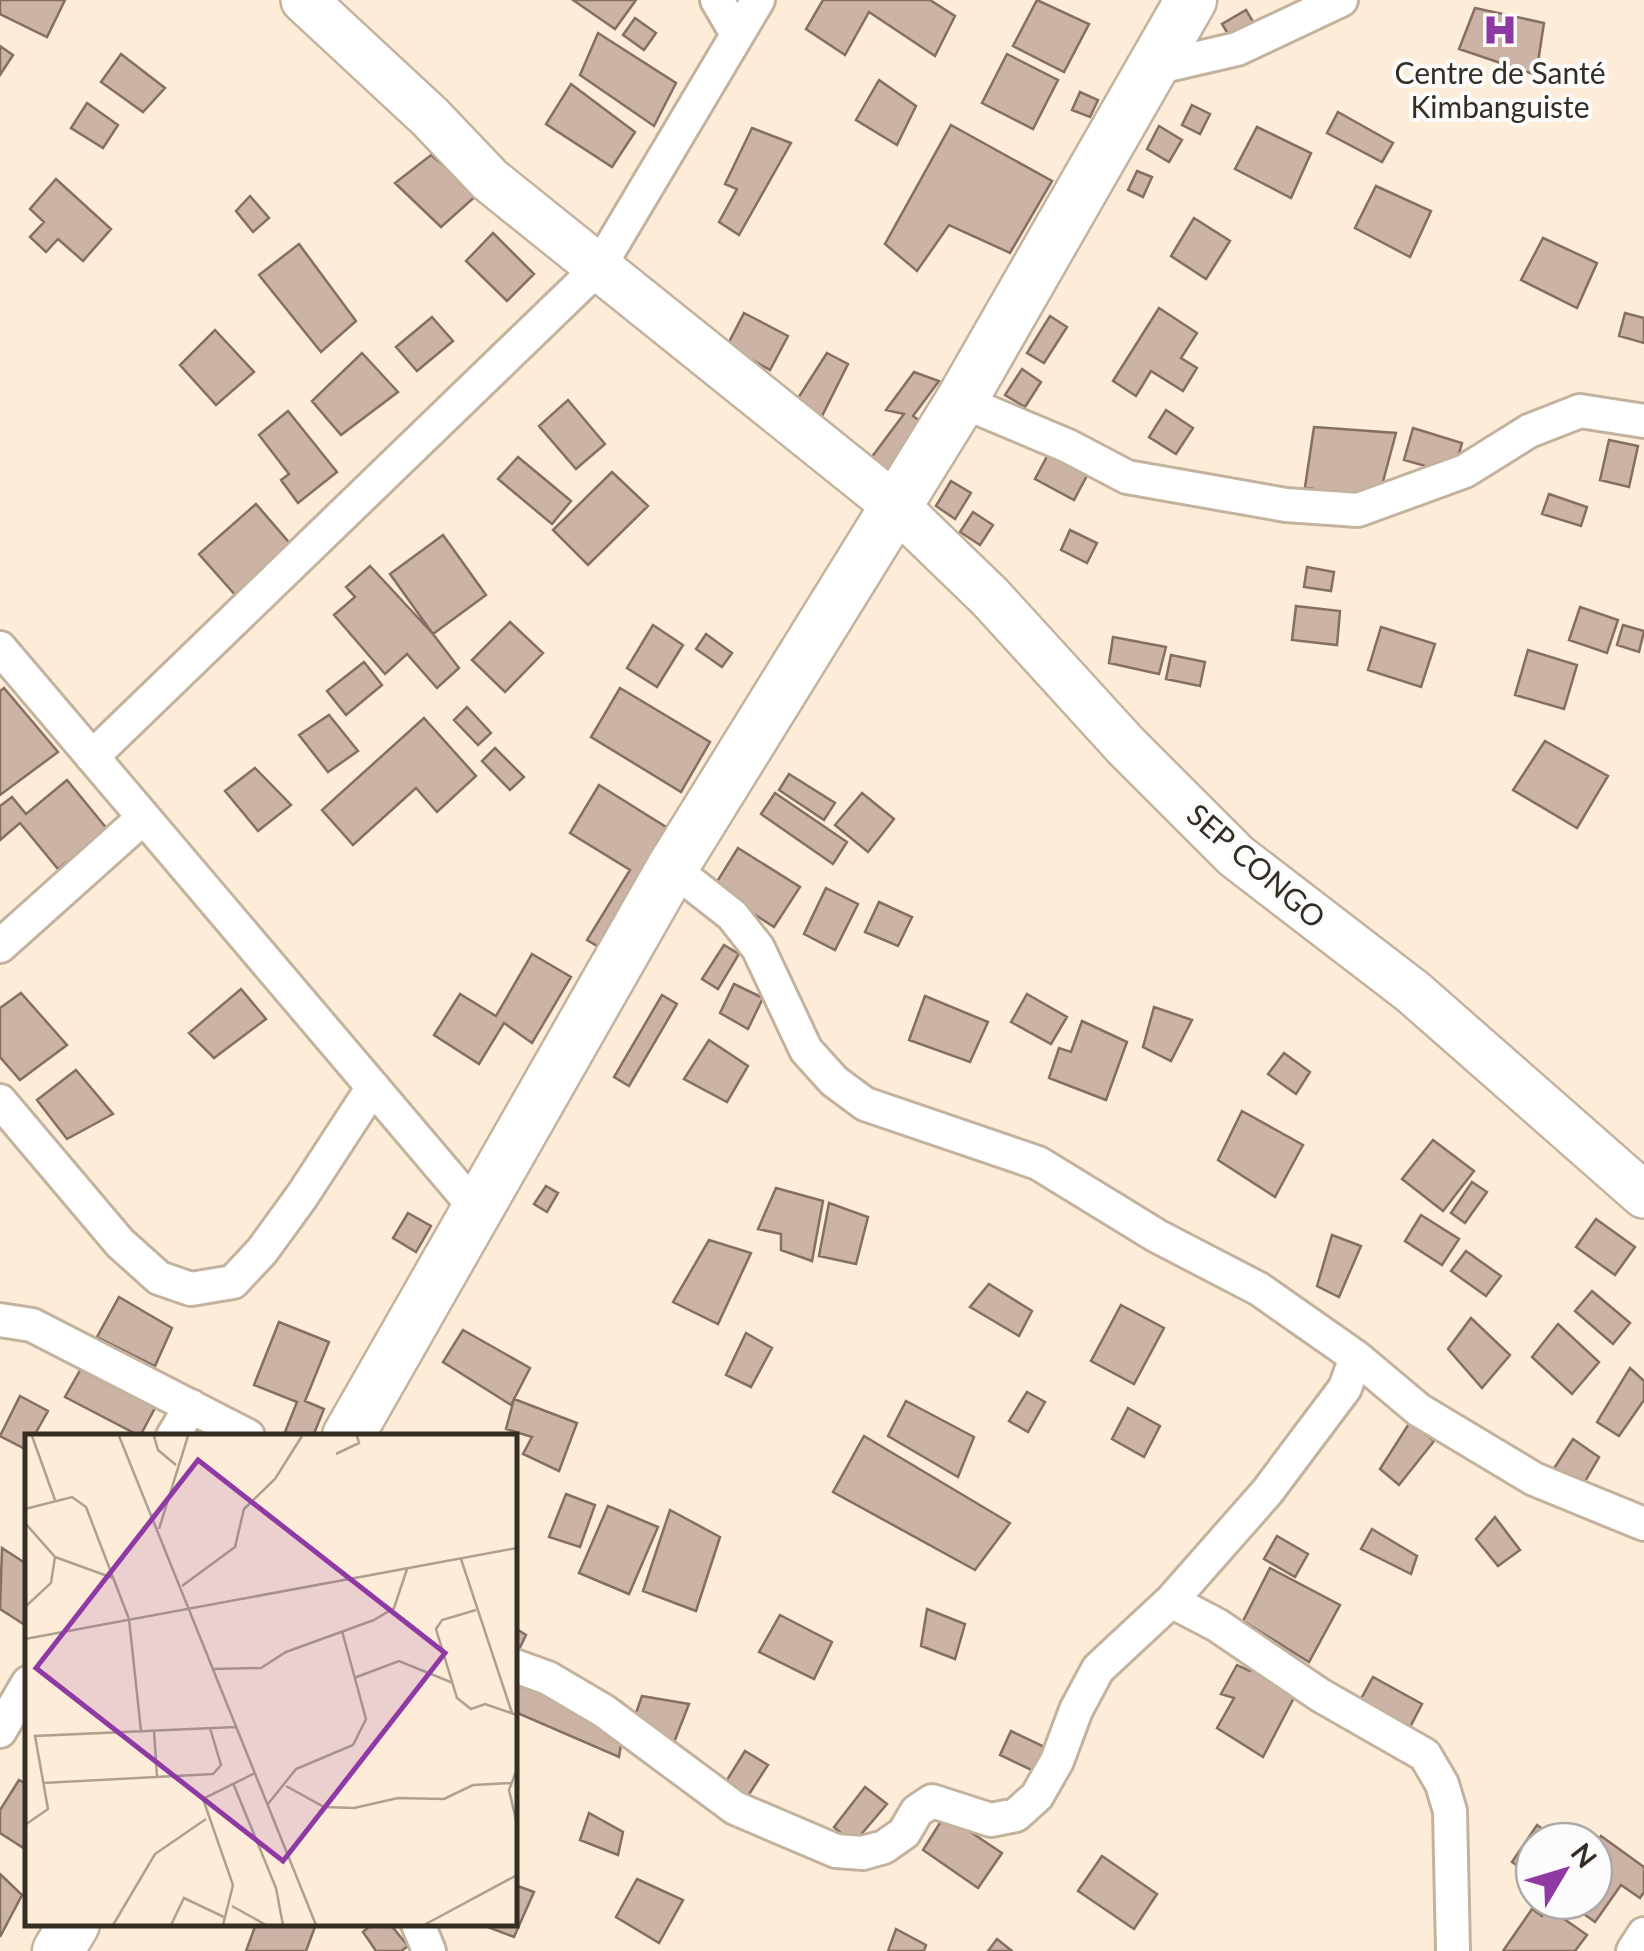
<svg xmlns="http://www.w3.org/2000/svg" width="1644" height="1951" font-family="Lato,sans-serif">
<rect width="100%" height="100%" fill="#fdecd7"/>
<path fill="#ccb3a6" stroke="#856e62" stroke-width="2.5" d="M0,0H65L47,37L0,14Z
M573,0H636L615,29Z
M823,0H930L955,16L935,56L869,12L845,55L806,29Z
M1037,0L1089,24L1064,72L1013,46Z
M1475,8L1544,23L1536,75L1459,49Z
M1246,10L1255,25L1231,39L1222,24Z
M635,18L656,33L644,50L623,35Z
M598,33L676,83L654,126L580,75Z
M0,46L13,55L0,75Z
M121,54L165,88L143,112L101,82Z
M1007,54L1058,80L1033,129L982,103Z
M879,80L916,106L897,145L856,120Z
M571,84L635,132L612,167L546,124Z
M1080,92L1098,100L1090,117L1072,110Z
M87,103L118,125L103,148L71,128Z
M1192,105L1210,114L1200,134L1182,125Z
M1338,112L1393,143L1382,162L1327,133Z
M951,125L1052,181L1010,253L949,225L917,271L885,244Z
M1159,126L1182,140L1169,162L1147,149Z
M1257,127L1311,153L1291,198L1235,169Z
M752,128L791,143L739,235L719,222L737,189L725,184Z
M431,155L478,194L441,227L395,183Z
M1137,171L1152,177L1143,197L1128,190Z
M56,179L111,229L83,261L58,239L46,252L30,237L44,222L30,209Z
M1376,186L1431,211L1410,257L1355,228Z
M250,196L269,218L253,232L236,211Z
M1194,218L1230,241L1206,279L1171,256Z
M493,233L534,274L507,301L466,261Z
M1543,238L1597,263L1577,308L1521,280Z
M299,244L356,321L321,352L259,275Z
M1159,308L1197,333L1181,358L1197,368L1183,391L1151,371L1136,396L1113,381Z
M744,313L788,336L770,370L727,346Z
M1625,313L1644,318V343L1619,336Z
M1050,316L1067,327L1044,363L1027,353Z
M432,317L453,341L417,371L396,347Z
M215,330L254,372L216,405L180,365Z
M362,353L398,392L341,435L312,401Z
M827,353L848,364L817,426L793,406Z
M1022,369L1041,382L1025,407L1005,395Z
M914,372L939,381L913,416L933,430L895,482L868,462L904,414L886,410Z
M568,400L605,444L576,469L539,426Z
M1166,410L1193,428L1176,454L1149,437Z
M288,411L337,472L298,503L281,480L289,474L259,435Z
M1314,427L1396,433L1377,504L1305,487Z
M1413,428L1462,443L1453,474L1404,460Z
M1609,440L1638,446L1629,487L1600,480Z
M1052,447L1091,468L1074,500L1035,479Z
M518,457L571,501L552,524L498,479Z
M612,472L648,506L588,565L553,530Z
M951,481L971,493L955,519L936,506Z
M1549,494L1587,507L1581,526L1542,514Z
M256,504L293,547L237,597L199,554Z
M973,512L993,525L980,545L960,532Z
M1070,530L1097,543L1087,563L1061,550Z
M443,535L486,595L433,634L390,574Z
M370,566L433,634L459,668L437,688L407,654L385,674L334,615L355,597L346,587Z
M1307,567L1334,572L1331,591L1304,587Z
M1296,606L1340,611L1337,645L1292,640Z
M1580,607L1618,620L1607,653L1569,640Z
M510,622L543,653L505,692L472,660Z
M653,625L683,645L657,687L627,668Z
M1623,625L1644,631L1639,652L1617,645Z
M1381,627L1435,644L1421,687L1368,670Z
M706,634L732,653L722,667L696,649Z
M1113,637L1166,647L1159,674L1109,663Z
M1528,650L1577,665L1564,709L1515,695Z
M1171,655L1205,662L1200,686L1166,679Z
M364,662L382,685L346,715L327,691Z
M4,688L58,752L0,795V691Z
M620,688L710,742L681,792L591,737Z
M467,707L491,733L478,745L454,720Z
M329,715L358,751L328,772L299,735Z
M424,718L476,776L437,812L416,788L353,845L322,810Z
M1545,741L1608,776L1577,828L1513,790Z
M495,748L524,777L510,790L482,761Z
M255,768L291,805L258,831L225,791Z
M789,774L835,803L824,820L779,790Z
M67,780L108,830L58,869L20,823L0,840V806L12,797L26,814Z
M599,785L682,837L611,954L587,940L630,870L570,833Z
M775,793L847,842L833,864L761,814Z
M862,793L894,819L868,852L835,825Z
M738,848L800,887L774,927L713,888Z
M826,888L858,904L835,950L804,934Z
M879,902L912,917L898,946L865,932Z
M724,945L739,954L718,989L702,979Z
M532,954L571,977L532,1043L504,1023L479,1064L434,1035L460,994L496,1016Z
M734,984L763,998L748,1029L720,1013Z
M241,989L266,1019L214,1058L189,1033Z
M21,993L67,1045L20,1080L0,1057V1008Z
M1027,994L1067,1017L1051,1044L1011,1022Z
M662,995L677,1004L629,1086L614,1077Z
M925,996L988,1022L970,1062L909,1040Z
M1154,1007L1192,1020L1171,1061L1143,1047Z
M1082,1021L1127,1042L1106,1100L1049,1078L1059,1048L1071,1052Z
M709,1040L748,1066L727,1102L684,1079Z
M1284,1053L1310,1072L1296,1094L1268,1074Z
M76,1070L113,1114L67,1139L37,1100Z
M1242,1111L1303,1145L1275,1197L1218,1160Z
M1433,1140L1474,1171L1443,1211L1402,1179Z
M1472,1182L1487,1192L1465,1223L1451,1213Z
M546,1186L558,1193L547,1212L534,1204Z
M776,1188L823,1201L812,1261L781,1250V1234L758,1229Z
M829,1203L868,1217L856,1264L819,1256Z
M408,1213L431,1226L416,1252L393,1238Z
M1421,1215L1459,1239L1442,1265L1405,1241Z
M1596,1219L1635,1247L1615,1275L1576,1247Z
M1332,1235L1361,1246L1339,1297L1317,1286Z
M709,1240L751,1253L718,1324L673,1302Z
M1466,1251L1501,1276L1486,1296L1451,1271Z
M989,1284L1032,1311L1019,1336L970,1307Z
M1592,1291L1630,1323L1613,1344L1575,1311Z
M119,1297L172,1328L155,1366L97,1337Z
M1121,1305L1164,1328L1134,1384L1091,1361Z
M1471,1318L1510,1355L1482,1388L1448,1349Z
M279,1322L329,1342L305,1401L324,1409L313,1436H296L285,1432L297,1402L254,1385Z
M1558,1324L1599,1362L1572,1394L1532,1357Z
M463,1330L530,1368L511,1405L443,1362Z
M746,1333L772,1348L751,1387L726,1375Z
M82,1367L155,1408L140,1436L65,1397Z
M1630,1368L1644,1381V1400L1619,1436L1597,1422Z
M1027,1392L1045,1402L1028,1432L1009,1421Z
M20,1396L48,1411L34,1436H28L27,1450L0,1436Z
M514,1399L577,1423L559,1471L523,1454L532,1437L506,1429Z
M906,1401L974,1437L958,1477L888,1436Z
M1128,1408L1160,1426L1144,1457L1112,1439Z
M1410,1422L1434,1441L1399,1485L1380,1469Z
M864,1436L1010,1523L975,1570L833,1492Z
M1573,1439L1599,1457L1580,1490L1551,1473Z
M566,1494L595,1505L580,1547L549,1537Z
M608,1506L658,1527L629,1594L579,1573Z
M670,1510L720,1537L696,1611L643,1591Z
M1495,1517L1520,1550L1498,1566L1476,1539Z
M1372,1529L1417,1556L1411,1574L1361,1549Z
M1277,1536L1308,1554L1295,1577L1264,1559Z
M2,1548L28,1565V1627L0,1609Z
M1270,1568L1340,1605L1309,1662L1243,1621Z
M927,1609L965,1624L955,1659L921,1646Z
M780,1615L832,1642L814,1679L759,1652Z
M515,1628L526,1635L515,1658Z
M1258,1659L1299,1688L1263,1757L1217,1728L1234,1698L1221,1694L1237,1665L1250,1671Z
M1373,1677L1422,1704L1407,1733L1357,1706Z
M515,1678L624,1726L619,1757L515,1712Z
M642,1696L689,1704L673,1745L630,1730Z
M1011,1731L1051,1750L1040,1774L1000,1755Z
M745,1751L768,1765L744,1802L722,1788Z
M19,1780L28,1785L25,1849L0,1833V1810Z
M865,1787L887,1804L853,1844L834,1827Z
M589,1813L623,1832L618,1855L580,1840Z
M945,1815L1002,1853L978,1888L923,1850Z
M1537,1825L1559,1841H1534V1878L1512,1862Z
M1601,1836L1644,1867V1892L1640,1898L1621,1885L1595,1922L1566,1901H1594V1846Z
M1102,1856L1157,1894L1134,1929L1078,1891Z
M0,1874L22,1895L0,1937Z
M637,1879L683,1900L659,1943L616,1917Z
M515,1885L534,1892L514,1937L480,1924H515Z
M1547,1907L1587,1935L1575,1951H1503L1532,1909L1542,1916Z
M256,1924H316L306,1951H246Z
M372,1924H390L408,1946L401,1951H376L363,1932Z
M896,1929L926,1945L924,1951H888Z
M997,1939L1012,1951H988Z"/>
<g fill="none" stroke-linecap="round" stroke-linejoin="round">
<g stroke="#c3b39e" stroke-width="38">
<path id="street" d="M717,0L737,34
M1155,68L1237,49L1341,0
M961,401L1068,446L1127,477L1286,505L1358,510L1465,471L1529,431L1580,411L1644,421
M0,648L478,1211
M92,757L599,267L758,0
M672,868L732,915L758,948L806,1050L834,1081L865,1104L1038,1163L1157,1236L1259,1289L1356,1357L1419,1410L1534,1479L1644,1524
M0,946L143,818
M0,1101L120,1243L159,1278L191,1289L233,1282L262,1251L302,1196L373,1087
M0,1320L32,1325L248,1436
M173,1436L191,1406
M1171,1601L1217,1625L1320,1695L1425,1755L1442,1784L1450,1811L1453,1951
M515,1666L548,1678L604,1711L735,1808L836,1851L863,1853L884,1847L904,1833L917,1811L932,1801L991,1820L1016,1815L1037,1796L1057,1761L1076,1710L1098,1669L1171,1601L1267,1492L1345,1388L1356,1357
M0,1731L28,1683
M418,1924L429,1951
M1633,1951L1644,1934"/>
</g>
<g stroke="#c3b39e" stroke-width="50">
<path id="secondary" d="M304,0L430,117L490,180L897,507L990,597L1126,746L1236,856L1413,992L1644,1195"/>
</g>
<g stroke="#c3b39e" stroke-width="55">
<path id="primary" d="M348,1436L672,868L961,401L1191,0
M58,1951L74,1924"/>
</g>
<use href="#street" stroke="#fff" stroke-width="32"/>
<use href="#secondary" stroke="#fff" stroke-width="45"/>
<use href="#primary" stroke="#fff" stroke-width="50"/>
</g>
<defs>
<g id="hospital-bare" transform="scale(2.7)"><path d="M-5-5h3v3.5h4V-5h3V5h-3V1.5h-4V5h-3Z" fill="#8f39a5" stroke="#fcfcfc" stroke-width="2.5" paint-order="stroke"/></g>
</defs>
<g fill-rule="evenodd">
<use href="#hospital-bare" x="1500" y="30"/>
</g>
<g text-anchor="middle" dominant-baseline="central" stroke-width="8" stroke-linejoin="round" paint-order="stroke">
<g font-size="30" fill="#332d24" stroke="#fcfcfc">
<text x="1500" y="72">Centre de Santé<tspan x="1500" dy="34">Kimbanguiste</tspan></text>
</g>
<g font-size="30" fill="#332d24" stroke="#fcfcfc">
<text transform="translate(1257 865) rotate(41)">SEP CONGO</text>
</g>
</g>
<g transform="translate(25 1434)">
<rect width="492" height="492" fill="#fdecd7"/>
<path fill="none" stroke="#aca08f" stroke-width="2.5" d="M7,2L30,66M94,2L291,491M129,2L133,16L151,31M311,20L334,9L332,2M0,75L47,63L61,73L104,185L116,297M0,89L30,123L26,149L0,173M134,95L163,2M30,123L88,144M436,125L487,279M157,152L210,113L219,75L250,45L277,2M451,176L417,186L411,195L432,264L446,275L460,270L492,281M0,205L492,114M187,235L236,234L261,218L349,186L369,174L382,135M329,244L374,227L428,249M129,297L132,343M492,335L484,356L492,390M18,349L188,340L196,331L185,294M208,349L251,454L258,491M261,352L299,373L329,374L373,364L419,365L448,351L486,349M243,370L271,335L328,311L341,285L317,197M0,391L23,375L10,302L211,293M207,472L241,491M88,491L130,420L181,385M146,491L159,464L201,484M198,491L208,451L178,365L230,339M399,491L492,441"/>
<path fill="#8f39a5" fill-opacity="0.15" stroke="#8f39a5" stroke-width="5" d="M173,26L420,219L258,427L11,234Z"/>
<rect width="492" height="492" fill="none" stroke="#332d24" stroke-width="5"/>
</g>
<g transform="translate(1564 1871) rotate(52)"><circle r="48" fill="#fcfcfc" stroke="#aca9a6" stroke-width="2.5"/>
<path d="M0-8L18 38L0 25L-18 38Z" fill="#8f39a5"/>
<text y="-15" font-size="28" font-weight="bold" text-anchor="middle" fill="#332d24">N</text>
</g>
</svg>
